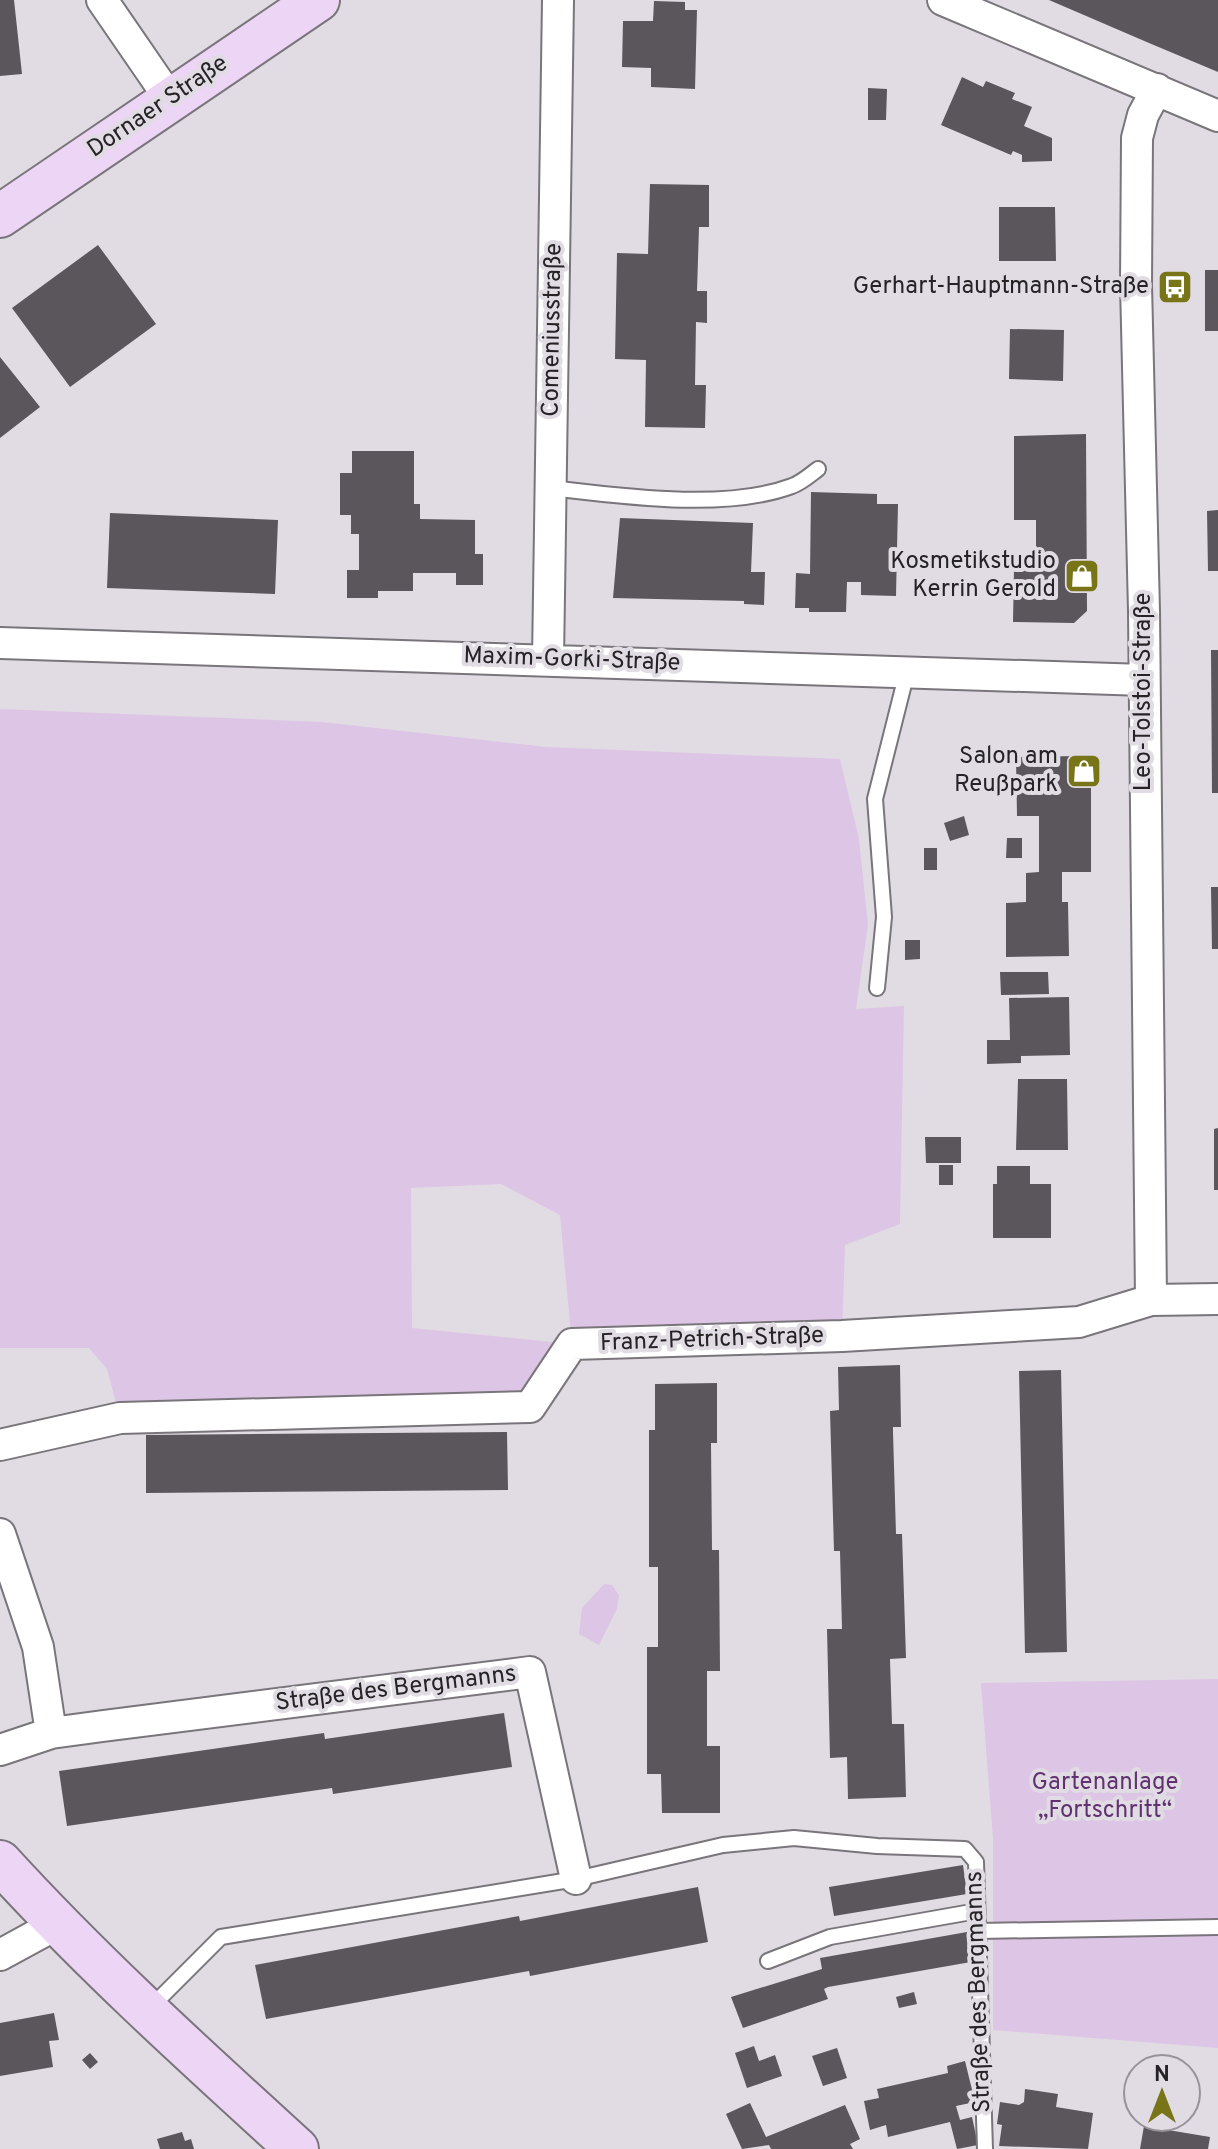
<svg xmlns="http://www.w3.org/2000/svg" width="1218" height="2149" font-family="Overpass,sans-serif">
<rect width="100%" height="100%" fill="#e1dce3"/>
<path fill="#ddc5e6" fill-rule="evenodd" d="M0,709L322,722L547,747L840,759L859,839L868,925L856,1009L904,1006L900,1224L845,1245L842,1336L572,1344L530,1407L120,1418L107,1369L89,1348H0ZM501,1184L560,1215L572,1344L412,1328L411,1188Z
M604,1584L612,1585L619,1595L617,1609L599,1645L579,1634L582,1608Z
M1218,1679V2048L993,2030V1838L981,1683Z"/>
<path fill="#5a565c" d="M0,0H14L22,74L0,76Z
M1049,0H1218V72L1149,43Z
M654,1L685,2V10H697L695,89L651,87V68L622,67L623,21H653Z
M962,77L983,87L986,81L1015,93L1012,99L1032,107L1024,126L1052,138V161L1022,162V155L1013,151L1011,155L941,125Z
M868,88L887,89L886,120H868Z
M650,184L709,185V227H699L697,291H707V323L696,322L695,385H706L705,428L645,427L646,360L615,359L617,253L648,254Z
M999,207H1055L1056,261H999Z
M98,245L156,324L70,387L12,308Z
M1205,270H1218V331H1205Z
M1010,329L1064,330L1063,381L1009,379Z
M0,357L40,407L0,438Z
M1086,434L1087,611L1074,623L1013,622L1014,570H1025V559H1036V520H1014V436Z
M352,451H414V504H420V519L475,520V554H483V585H456V573H413V591H378V598H347V570H359V534H351V515H340V473H352Z
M811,492L877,494V504H898L896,596L861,595V582H847L846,612H809V608H795L796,573L810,574Z
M1218,510V571H1208L1207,511Z
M110,513L278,520L275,594L107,588Z
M620,518L753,523L751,572H765L764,605L744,604V601L613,598Z
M1211,650H1218V793H1212Z
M1079,756L1091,771V872H1062V902H1068L1069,956L1006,957V903L1026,902V873L1039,872V816H1017L1016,757Z
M964,816L969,835L950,841L944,823Z
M1007,838H1022V858H1006Z
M924,848H937V870H924Z
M1211,887H1218V949H1212Z
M905,940H920V959L905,960Z
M1000,972H1048L1049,994L1001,995Z
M1069,997L1070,1055L1021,1056V1063L987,1064V1040H1010L1009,998Z
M1018,1079H1067L1068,1150H1016Z
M1218,1128V1190H1214V1129Z
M925,1137H961V1163H926Z
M939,1165H953V1185H939Z
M997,1166H1030V1184H1051V1238H993V1184H997Z
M900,1365L901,1427H893V1432L896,1534H902L906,1658L890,1659L892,1724H904L906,1797L848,1799L847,1757L830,1758L827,1629H842L840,1551H834L830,1411L839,1410L838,1367Z
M1061,1370L1067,1652L1025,1653L1019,1371Z
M717,1383V1443H711L712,1550H719L720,1671H707V1746H720V1813H662L661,1774H647V1647H658V1567H649V1430H655V1384Z
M507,1432L508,1490L146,1493V1435Z
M504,1713L512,1767L333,1794L332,1788L67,1826L59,1771L324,1733L325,1739Z
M963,1865L967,1894L834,1916L829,1887Z
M698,1887L708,1942L530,1976L529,1971L266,2019L255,1965L519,1916L520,1921Z
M967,1932L971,1962L828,1987L824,1989L828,1999L743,2028L731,1997L822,1969L820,1958Z
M914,1992L917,2004L899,2008L896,1997Z
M54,2013L59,2040L49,2041L53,2067L0,2076V2023Z
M754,2046L759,2061L775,2055L782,2076L747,2088L735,2053Z
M837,2048L847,2078L823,2086L812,2056Z
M90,2053L98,2062L90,2069L82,2060Z
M965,2061L975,2102L956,2106L960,2120L972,2117L978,2145L957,2149L950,2122L888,2137L886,2125L870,2130L864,2101L879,2098L877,2089L948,2073L947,2066Z
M1025,2089L1058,2094L1056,2107L1093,2113L1088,2149L999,2146L1002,2125L997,2124L1000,2102L1019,2105L1024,2102Z
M750,2103L766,2137L845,2105L860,2139L850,2144L853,2149H771L769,2145L742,2149L726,2114Z
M1144,2126L1210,2137L1208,2149H1140Z
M182,2132L185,2141L191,2139L194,2149H160L157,2139Z"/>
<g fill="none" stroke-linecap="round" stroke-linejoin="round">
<g stroke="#79757b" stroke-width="18">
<path id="service" d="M551,488C621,496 725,511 792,486C801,483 810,475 818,469
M877,988L884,917L875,799L907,672
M979,1931L1218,1927
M768,1961L830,1937L977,1911
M150,2008L221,1937L576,1879L723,1845L794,1838L877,1846L965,1849L976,1862L985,2149"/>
</g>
<g stroke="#79757b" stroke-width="34">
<path id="minor" d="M102,0L170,99
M943,0L1218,116
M0,643L1144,680
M548,660L558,0
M1151,1300L1144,611L1136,285L1137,138L1143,115L1157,89
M0,1445L120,1418L530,1407L572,1344L842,1336L1079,1322L1151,1300L1218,1299
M0,1534L38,1647L51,1733
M0,1750L51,1733L103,1726L530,1672L576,1879
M0,1955L57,1924"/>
</g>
<g stroke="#79757b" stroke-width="46">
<path id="secondary" d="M0,216L318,0
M0,1862C93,1964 195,2056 297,2149"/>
</g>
<use href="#service" stroke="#fff" stroke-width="14"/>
<use href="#minor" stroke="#fff" stroke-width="30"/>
<use href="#secondary" stroke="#edd5f6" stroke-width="42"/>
</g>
<defs>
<g id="bus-square" transform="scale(1.8)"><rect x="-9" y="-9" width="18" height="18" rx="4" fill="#787418" stroke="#e1dce3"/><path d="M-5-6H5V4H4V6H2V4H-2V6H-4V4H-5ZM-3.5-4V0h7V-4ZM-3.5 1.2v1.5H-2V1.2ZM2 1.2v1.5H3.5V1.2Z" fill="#fff"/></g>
<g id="shop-square" transform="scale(1.8)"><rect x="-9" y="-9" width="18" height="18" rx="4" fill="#787418" stroke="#e1dce3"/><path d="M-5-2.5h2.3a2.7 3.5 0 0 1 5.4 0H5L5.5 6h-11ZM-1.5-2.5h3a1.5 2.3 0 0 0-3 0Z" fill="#fff"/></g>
</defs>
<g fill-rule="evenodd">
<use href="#bus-square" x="1175" y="287"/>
<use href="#shop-square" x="1082" y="576"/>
<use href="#shop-square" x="1084" y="771"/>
</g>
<g text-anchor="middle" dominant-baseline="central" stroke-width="8" stroke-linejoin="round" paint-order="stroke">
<g font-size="24" fill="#252326" stroke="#e1dce3">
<text transform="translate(158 107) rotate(-34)">Dornaer Straße</text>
<text transform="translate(553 330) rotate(-89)">Comeniusstraße</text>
<text transform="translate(572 660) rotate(2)">Maxim-Gorki-Straße</text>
<text transform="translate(1144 692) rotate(-90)">Leo-Tolstoi-Straße</text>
<text transform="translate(712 1340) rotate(-2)">Franz-Petrich-Straße</text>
<text transform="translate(396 1689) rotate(-7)">Straße des Bergmanns</text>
<text transform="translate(979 1992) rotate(-92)">Straße des Bergmanns</text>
</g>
<g font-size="24" fill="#252326" stroke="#e1dce3" text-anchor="end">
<text x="1149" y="287">Gerhart-Hauptmann-Straße</text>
<text x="1056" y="562">Kosmetikstudio<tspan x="1056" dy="28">Kerrin Gerold</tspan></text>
<text x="1058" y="757">Salon am<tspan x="1058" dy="28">Reußpark</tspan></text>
</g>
<g font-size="24" fill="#613271" stroke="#e1dce3">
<text x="1105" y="1783">Gartenanlage<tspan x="1105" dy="28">„Fortschritt“</tspan></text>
</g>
</g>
<g transform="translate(1162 2093)"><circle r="38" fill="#e1dce3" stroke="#969297" stroke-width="2"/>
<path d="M0-6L14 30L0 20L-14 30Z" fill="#787418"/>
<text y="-12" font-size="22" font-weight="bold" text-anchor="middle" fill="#252326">N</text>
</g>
</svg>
